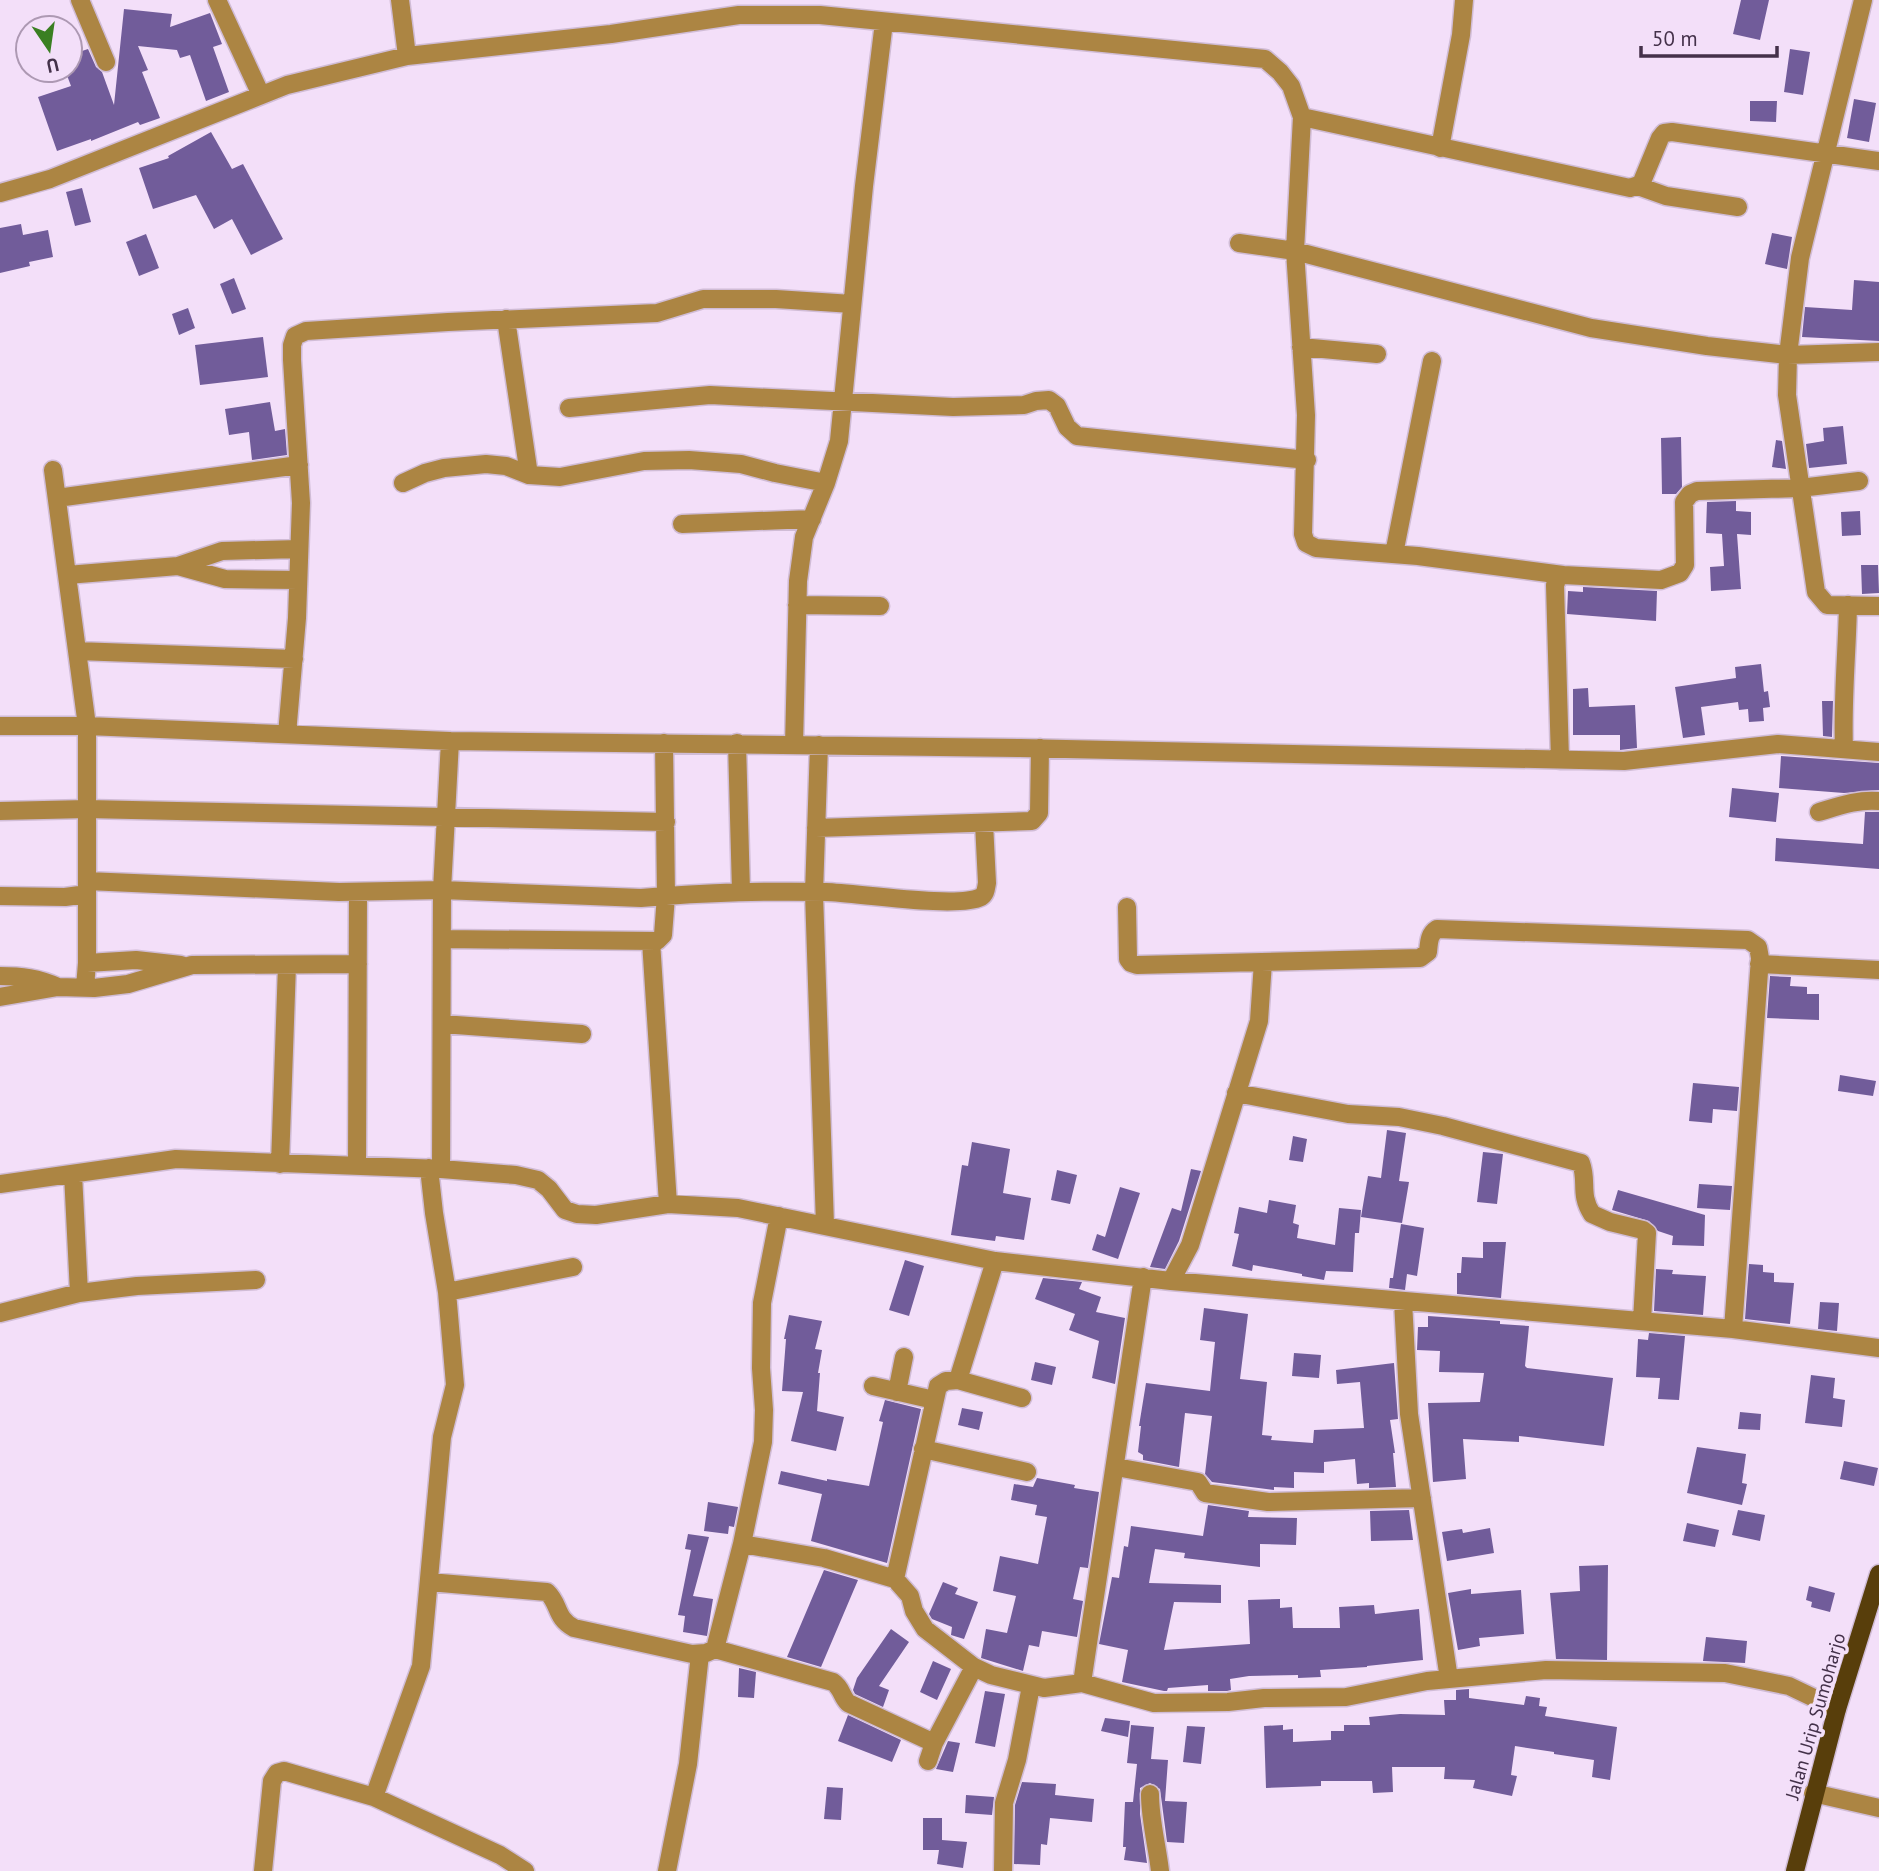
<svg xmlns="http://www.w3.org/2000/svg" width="1879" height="1871" font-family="'PT Sans',sans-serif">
<rect width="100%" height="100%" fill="#f3dff9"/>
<path fill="#715c9a" d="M1741,0H1769L1760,40L1733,34Z
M124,9L172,14L170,27L210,13L222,44L213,47L229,92L206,101L190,55L180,58L177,50L138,46L148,70L142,72L160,118L140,125L138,122L91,141V139L57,151L38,97L71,86L65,70H70V55L88,49L96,67L102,72L114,105Z
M1790,49L1810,52L1803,95L1784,92Z
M1854,99L1876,103L1869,142L1847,138Z
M1750,101H1777L1776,122L1750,121Z
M211,132L232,169L243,164L283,239L251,255L232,219L214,229L196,195L153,209L139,168L169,158L168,156Z
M82,188L91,222L75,226L66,192Z
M21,224L23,235L48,230L53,257L29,262L30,266L0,273V228Z
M1772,233L1792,237L1787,269L1765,264Z
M146,234L159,268L139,276L126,242Z
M234,278L246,309L232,314L220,284Z
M1854,280L1879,282V341L1802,337L1805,307L1852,310Z
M188,308L195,328L179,335L172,314Z
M263,337L268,377L200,385L195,345Z
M270,402L275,431L285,429L287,455L252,460L249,432L229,435L225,409Z
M1843,426L1847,464L1809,468L1806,444L1824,441L1823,428Z
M1681,437L1682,487L1676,494H1662L1661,438Z
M1776,440L1782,441L1786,469L1772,467Z
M1736,501V511L1751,512V535L1737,534L1741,589L1711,591L1710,567L1724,566L1722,534L1706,533L1707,502Z
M1860,511L1861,535L1842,536L1841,512Z
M1861,565H1878L1879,593L1862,594Z
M1583,587L1657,591L1656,621L1567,614L1568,591L1583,592Z
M1761,664L1764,692L1768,691L1770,707L1763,708L1764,721L1749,722L1748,709L1739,710L1738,702L1701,707L1705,735L1683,738L1675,687L1736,678L1735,667Z
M1588,688L1589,707L1635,705L1637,748L1620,750V735H1573V689Z
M1822,701H1833L1832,737L1823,736Z
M1781,756L1879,763V790L1844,793L1779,788Z
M1732,788L1779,793L1776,822L1729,817Z
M1865,812H1879V869L1775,861L1776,838L1863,844Z
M1770,976L1791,977L1790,986L1807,987V994H1819V1020L1767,1018Z
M1840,1075L1876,1081L1873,1096L1838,1091Z
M1693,1083L1739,1087L1737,1111L1713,1109L1712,1123L1689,1121Z
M1387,1130L1406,1133L1399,1181L1409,1182L1402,1223L1361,1217L1368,1176L1381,1178Z
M1293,1136L1307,1139L1303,1162L1289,1160Z
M972,1142L1010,1149L1003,1193L1031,1198L1024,1240L996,1236L995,1241L951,1235L962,1165L968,1166Z
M1483,1152L1503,1154L1497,1204L1477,1202Z
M1191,1169L1201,1171L1179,1241L1165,1269L1150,1267L1172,1208L1181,1211Z
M1057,1170L1077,1175L1070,1204L1051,1200Z
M1699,1184L1732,1186L1730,1210L1697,1208Z
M1120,1187L1140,1193L1118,1259L1092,1250L1097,1234L1105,1237Z
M1618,1190L1705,1215L1704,1246L1672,1245L1673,1236L1658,1231L1649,1221L1612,1210Z
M1269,1200L1296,1205L1293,1223L1299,1225L1297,1238L1335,1245L1339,1208L1361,1210L1359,1233H1355L1353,1272L1326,1271L1324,1280L1302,1276V1274L1253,1265L1252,1271L1232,1266L1239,1234L1234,1233L1239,1207L1267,1213Z
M1401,1224L1424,1228L1417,1276L1407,1274L1405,1290L1389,1288L1390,1278H1393Z
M1483,1242H1506L1501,1298L1457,1294V1273H1461L1462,1257L1483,1258Z
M905,1260L924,1266L909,1316L889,1310Z
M1749,1264L1763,1265V1272L1774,1273V1282L1794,1283L1790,1324L1745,1319Z
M1656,1269L1673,1270L1672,1274L1706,1276L1703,1315L1654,1311Z
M1043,1278L1082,1282L1079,1289L1101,1297L1096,1312L1125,1318L1115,1384L1092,1378L1099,1341L1069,1330L1075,1314L1035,1299Z
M1820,1302L1839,1303L1837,1331L1818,1329Z
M1204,1308L1248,1314L1240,1379L1267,1382L1262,1435L1272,1436L1271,1440L1313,1443L1314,1430L1364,1428L1360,1382L1337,1384L1336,1370L1394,1363L1398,1419L1390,1420L1395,1453H1393L1396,1487L1369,1488V1483L1357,1484L1355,1459L1324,1462V1473L1294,1472V1488L1274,1487V1490L1212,1482L1205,1474L1212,1416L1185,1413L1179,1467L1143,1460V1455L1138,1452L1141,1426H1139L1146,1383L1210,1391L1215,1342L1200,1340Z
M789,1315L822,1321L815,1349L822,1350L818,1373H820L817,1411L844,1417L836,1451L791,1441L803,1392L782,1391L786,1339H784Z
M1428,1316L1500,1321V1324L1529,1326L1525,1366L1527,1368L1613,1378L1604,1446L1519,1436V1442L1463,1439L1466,1479L1433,1482L1428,1403L1480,1402L1484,1373L1439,1372L1440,1351L1417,1350L1418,1327H1428Z
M1649,1333L1685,1336L1679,1400L1658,1399L1660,1378L1636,1377L1638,1339L1648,1340Z
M1294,1353L1321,1355L1319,1378L1292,1376Z
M1035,1362L1056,1367L1052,1385L1031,1380Z
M1811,1375L1835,1378L1833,1398L1845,1400L1842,1427L1805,1423Z
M885,1400L921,1409L887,1563L811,1541L822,1494L778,1484L781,1471L827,1481V1479L869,1486L883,1422L879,1421Z
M962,1408L983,1412L979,1430L958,1425Z
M1740,1412L1761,1414L1760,1430L1738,1429Z
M1697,1447L1746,1454L1742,1483L1747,1484L1742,1505L1687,1493Z
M1844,1461L1878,1468L1874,1486L1840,1479Z
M1037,1478L1075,1485L1074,1488L1099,1492L1088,1568L1080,1567L1073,1599L1083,1601L1077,1637L1042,1631L1039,1647L1029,1645L1023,1671L981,1658L986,1629L1007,1633L1016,1596L993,1591L1000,1556L1038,1564L1047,1517L1035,1515L1037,1505L1011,1500L1014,1484L1033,1487Z
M708,1502L738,1507L734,1527L729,1526L728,1534L704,1531Z
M1208,1505L1249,1511L1248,1517L1297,1518L1296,1545L1260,1544V1567L1184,1558L1185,1553L1155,1549L1149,1583L1221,1585V1603L1174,1602L1164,1650L1250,1644L1248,1600L1280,1599V1608L1292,1607L1293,1628H1340L1339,1607L1374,1605L1375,1614L1419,1609L1423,1660L1367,1666V1667L1320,1670L1321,1677L1298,1678V1675L1249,1676L1230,1679L1231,1690L1227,1691H1208V1685L1168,1688L1167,1691H1164L1122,1682L1128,1650L1099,1644L1112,1577L1119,1578L1124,1546L1128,1547L1131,1526L1203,1536Z
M1409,1510L1413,1540L1371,1541L1370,1511Z
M1738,1510L1765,1515L1760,1541L1732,1535Z
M1687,1523L1719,1530L1715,1547L1683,1541Z
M1490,1528L1494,1553L1447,1561L1442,1532L1462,1529L1463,1533Z
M688,1534L709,1537L693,1596L713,1599L707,1636L683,1632L685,1616L678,1615L691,1550L685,1549Z
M1608,1565L1607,1660L1556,1659L1550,1593L1580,1591L1579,1566Z
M824,1570L858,1580L821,1667L787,1657Z
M943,1582L958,1588L955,1594L978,1602L964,1639L951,1635L952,1627L932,1619L929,1614Z
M1809,1586L1835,1593L1830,1612L1811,1607L1812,1602L1806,1600Z
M1471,1589V1594L1521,1590L1524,1634L1479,1638L1480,1646L1458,1650L1448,1593Z
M891,1629L909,1642L879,1686L889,1690L883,1707L855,1694L853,1690L857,1678Z
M1706,1637L1747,1641L1745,1663L1703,1661Z
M933,1661L951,1669L937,1700L920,1692Z
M739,1668L756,1672L754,1698L738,1697Z
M1469,1689V1698L1524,1705L1526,1696L1540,1698L1539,1706L1547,1707L1545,1716L1617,1727L1610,1780L1592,1777L1594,1760L1554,1754V1752L1515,1746L1511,1775L1517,1776L1512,1796L1473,1788L1475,1780L1444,1779L1445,1767H1392L1393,1792L1373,1793L1372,1781H1321V1786L1266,1788L1264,1726L1283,1725V1730L1293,1729V1742L1331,1740V1731H1344V1725H1370L1369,1717L1400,1714L1445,1715L1444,1700H1456V1690Z
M985,1691L1005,1694L995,1747L975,1743Z
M848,1715L901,1740L892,1762L838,1741Z
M1105,1718L1130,1721L1128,1737L1101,1731Z
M1131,1725L1154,1727L1151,1759L1168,1760L1165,1801L1187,1802L1184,1843L1167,1842L1160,1789L1150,1783L1140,1788V1814L1147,1863L1124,1860L1126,1847H1123L1125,1802H1133L1137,1764L1127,1763Z
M1187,1726L1205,1727L1201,1764L1183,1762Z
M948,1741L960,1743L953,1772L936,1769Z
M1022,1782L1056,1784L1055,1795L1094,1799L1092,1822L1050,1818L1047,1845L1041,1844L1040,1865L1014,1864L1015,1805Z
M827,1787L843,1788L841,1820L824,1819Z
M966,1795L994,1797L992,1815L965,1813Z
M923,1818H942V1840L967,1842L963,1868L937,1864L939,1850H923Z"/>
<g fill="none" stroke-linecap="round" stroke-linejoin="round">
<g stroke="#d0bcd6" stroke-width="21">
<path id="minor" d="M80,0L106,62
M217,0L261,95
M400,0L407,56
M1863,0L1800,258L1788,355L1787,395L1816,592L1827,605L1879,606
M1302,117L1630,188L1641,184L1660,138L1664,133L1672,132L1879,161
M1440,148L1461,35L1464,0
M1638,186L1666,196L1738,207
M0,193L50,179L287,85L407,56L611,34L739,15H820L1265,59L1280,72L1291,86L1302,117L1295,251L1306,415L1303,534L1306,543L1316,548L1418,556L1563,575
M1239,243L1295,251L1591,328L1707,346L1788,355L1879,352
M506,319L529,475
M1301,347L1377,354
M569,408L710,395L953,407L1024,405L1036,401L1049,400L1057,406L1067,427L1077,436L1307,460
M53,470L87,726V963L85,987
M403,483L425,473L444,468L486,464L506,466L529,475L560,477L644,461L689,460L741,464L775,473L826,483
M57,498L299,465
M682,524L812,519
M1394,554L1432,361
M178,566L222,551L299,549
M67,575L178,566L225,579L298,580
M797,605L880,606
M77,651L294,659
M0,726H87L450,741L1020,748L1624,761L1778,744L1879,752
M287,734L297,618L301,503L292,360V345L295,336L306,331L448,322L657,313L703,299H776L852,304
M737,743L741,891
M794,745L798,581L804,537L826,483L839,441L864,186L884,22
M819,745L814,893L825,1225
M1844,749C1842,701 1847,654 1848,605
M1560,760L1555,585L1558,578L1563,575L1661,580L1680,573L1685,565L1684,502L1690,494L1697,491L1800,488L1859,481
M0,811L87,809L666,822
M1819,812C1839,806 1858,799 1879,801
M816,828L1032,821L1039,813L1040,748
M87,881L339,892L442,890L641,898L666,896L664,743
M0,896L65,897L87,894
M1127,907L1128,959L1131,963L1137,965L1420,958L1428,952C1429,942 1429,934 1437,929L1748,940L1758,947L1760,958L1733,1329
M442,939L657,941L663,935L666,896C720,892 773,891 826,892C858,893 958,909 981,897C986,894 986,888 987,883L984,823
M651,941L668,1204
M87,963L136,960L181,965
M1759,964L1879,970
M0,976C21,976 38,978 58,987
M0,997L58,987L94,988L128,984L192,965L358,964
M442,1024L582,1034
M1236,1093L1348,1114L1399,1117L1443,1126L1581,1163C1588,1182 1579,1194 1592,1214L1610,1222L1643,1230L1647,1233L1642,1321
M280,1164L287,965
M357,1166L358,892
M441,1169L442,890L450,741
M0,1184L176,1159L441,1169L516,1175L538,1180L549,1189L565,1210L577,1214L596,1215L668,1204L738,1208L995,1261L1171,1281L1733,1329L1879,1348
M779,1216L762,1303L761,1368L764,1410L763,1442L742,1544L824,1558L895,1579L910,1596L914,1611L925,1629L974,1667L991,1675L1044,1688L1082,1683L1154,1703L1228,1702L1264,1698L1346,1697L1427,1681L1546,1670L1725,1673L1789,1686L1837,1709
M995,1261L958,1380L1022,1398
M1171,1281L1190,1245L1259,1021L1263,962
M447,1292L573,1267
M79,1293L137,1286L256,1280
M1403,1301L1409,1414L1449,1679
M0,1313L79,1293L73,1174
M873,1386L934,1400
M897,1392L904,1357
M923,1449L1027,1472
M1116,1467L1198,1482L1205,1493L1268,1502L1422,1498
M895,1579L938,1386L946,1381L958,1380
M429,1582L547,1592C560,1604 555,1618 574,1628L692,1654L706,1653L715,1649L742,1544
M715,1649L833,1682C842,1688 841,1696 848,1703L934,1743
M1082,1683L1143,1277
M928,1761L934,1743L974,1667
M1813,1793L1879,1808
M1150,1794C1150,1820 1157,1845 1160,1871
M374,1797L421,1666L442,1437L455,1385L447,1292L434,1213L429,1168
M263,1871L272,1781L277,1773L284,1771L374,1797L500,1855L525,1871
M667,1871L688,1764L700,1654
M1003,1871L1004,1803L1017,1760L1031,1686"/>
</g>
<g stroke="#d0bcd6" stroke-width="21">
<path id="major" d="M1795,1871L1837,1709L1879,1574"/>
</g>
<use href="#minor" stroke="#ac8543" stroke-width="18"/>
<use href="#major" stroke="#583e0b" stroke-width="18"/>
</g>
<g text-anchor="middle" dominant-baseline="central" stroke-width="7" stroke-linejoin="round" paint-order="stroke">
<g font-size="19" fill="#44314a" stroke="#f3dff9">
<text transform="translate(1815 1716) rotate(-74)">Jalan Urip Sumoharjo</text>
</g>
</g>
<g transform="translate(49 49) rotate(167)"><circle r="33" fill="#f3dff9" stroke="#ad99b3" stroke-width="2"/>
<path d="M0-5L12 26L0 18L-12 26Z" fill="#3a7f22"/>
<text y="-10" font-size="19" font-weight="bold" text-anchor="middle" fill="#44314a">U</text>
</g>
<path d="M1641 46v10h136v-10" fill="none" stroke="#44314a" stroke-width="3.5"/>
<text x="1652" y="46" font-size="21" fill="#44314a" stroke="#f3dff9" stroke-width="5" paint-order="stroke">50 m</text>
</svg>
